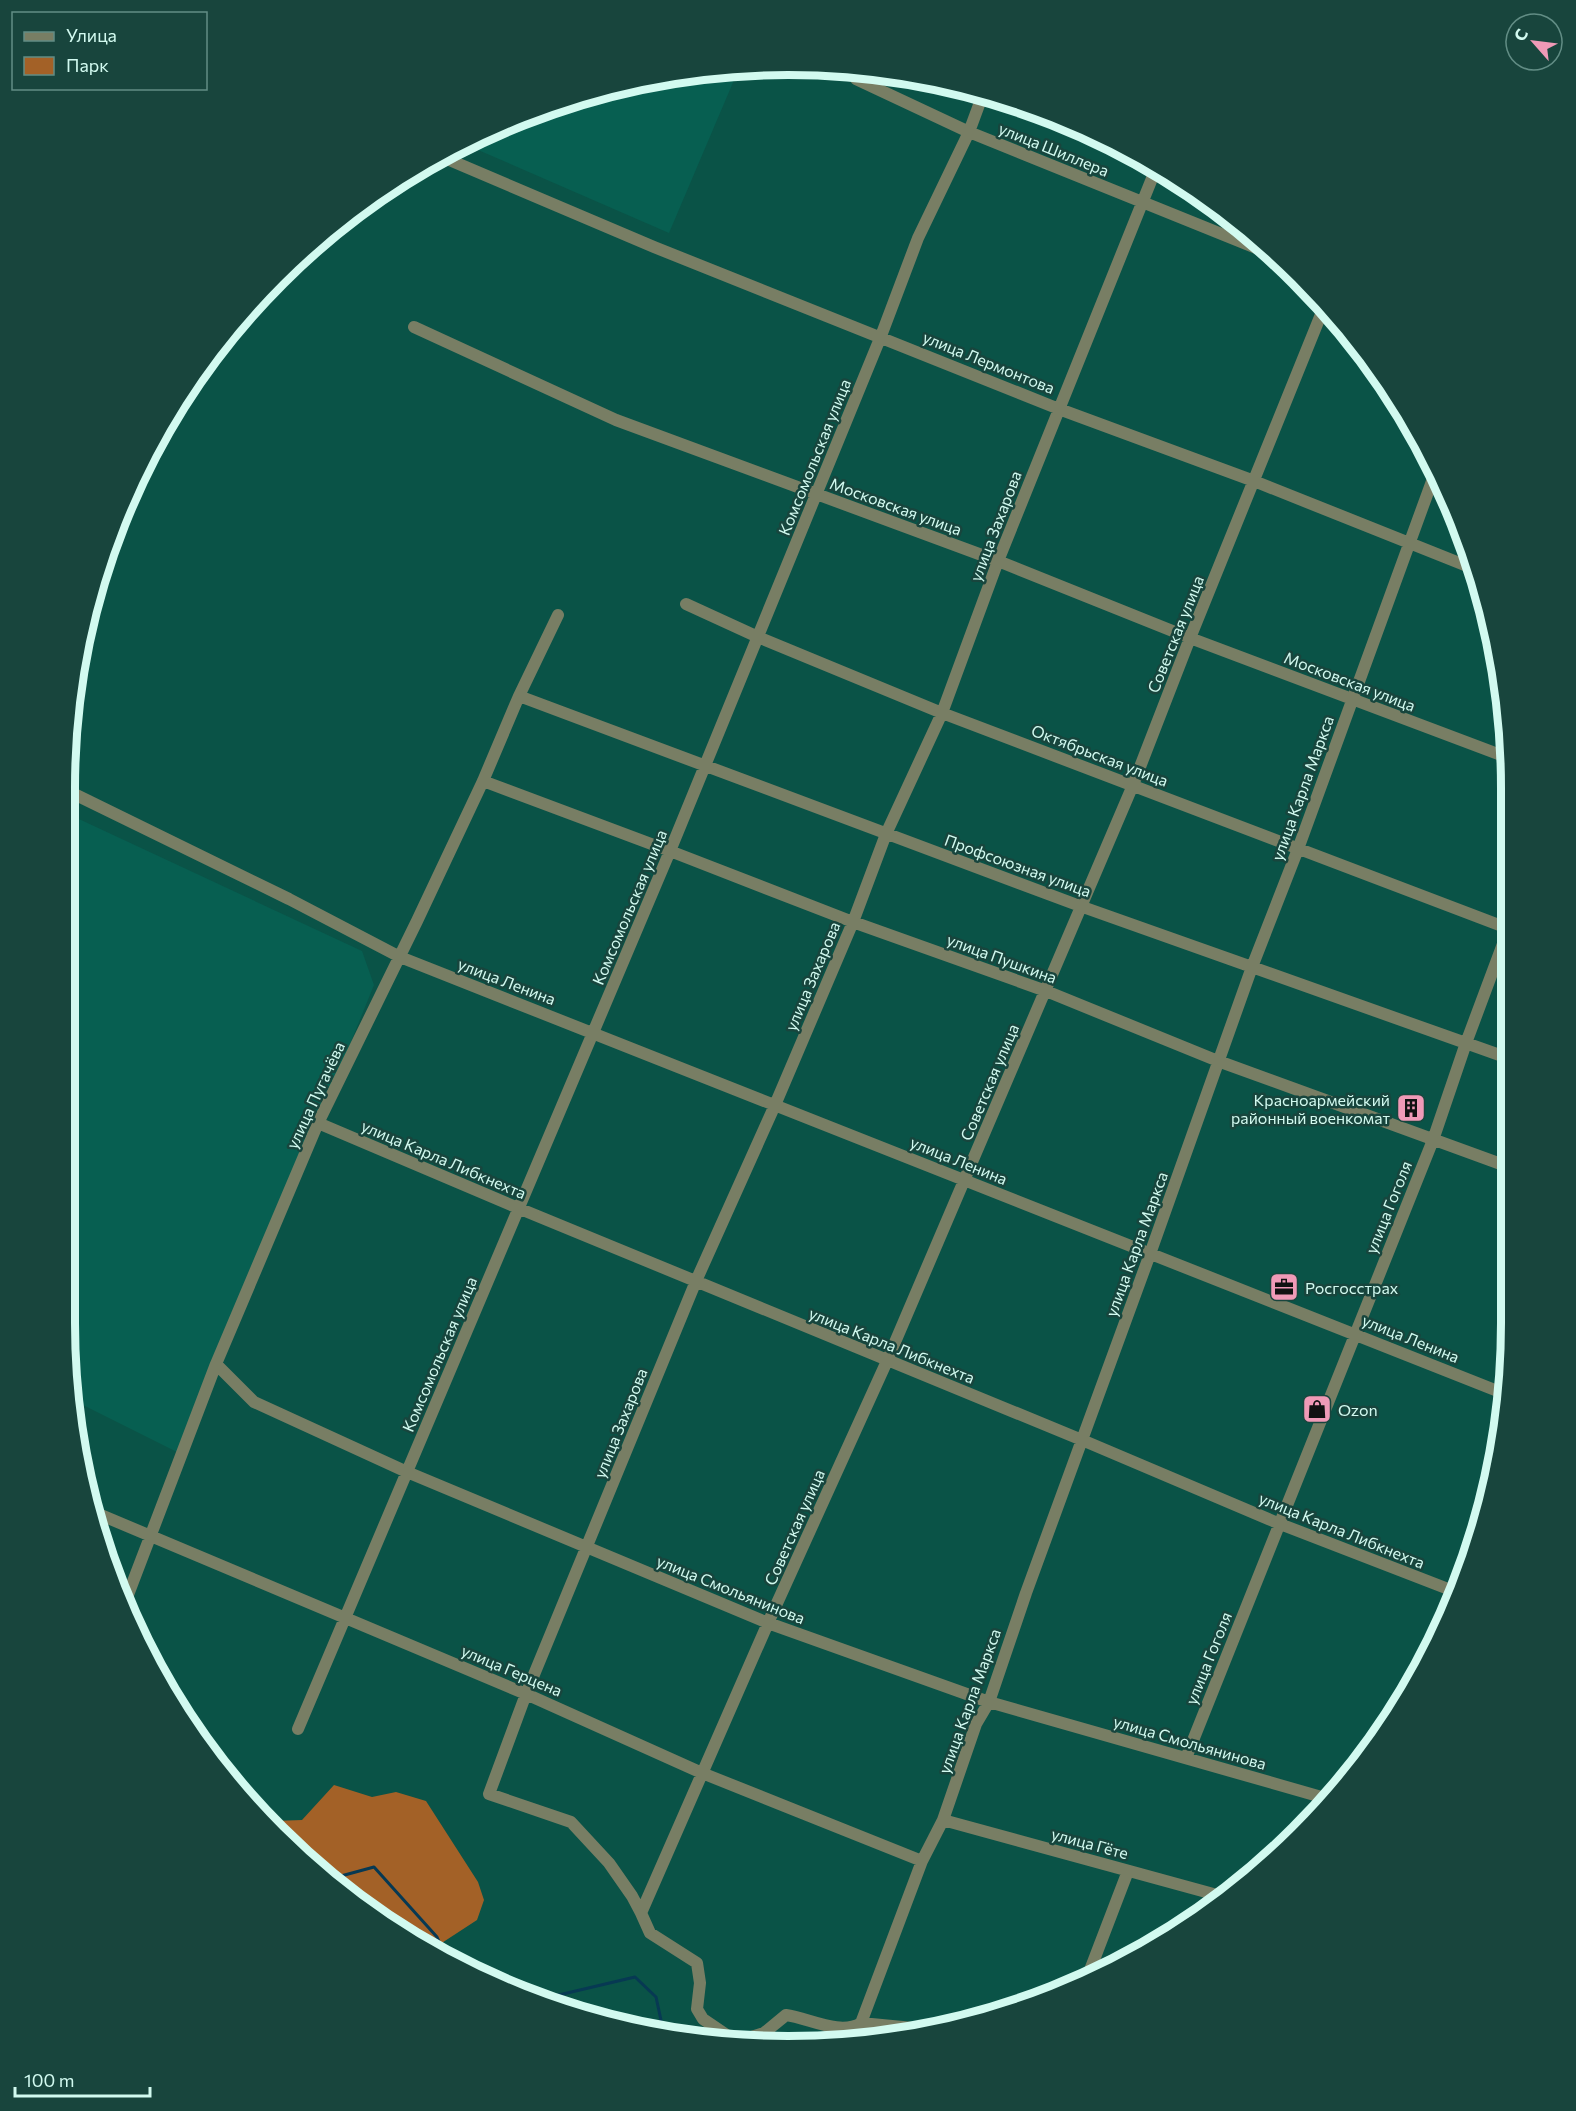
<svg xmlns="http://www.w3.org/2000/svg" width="1576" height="2111" font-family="Commissioner,sans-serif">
<rect width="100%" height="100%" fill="#0a5347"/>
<path fill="#075f51" d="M740,66L669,233L462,143L601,89Z
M66,813L362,951L374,985L183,1455L75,1401L65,1323Z"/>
<path fill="#a36127" d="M334,1785L372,1797L396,1792L426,1801L478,1882L484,1900L477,1920L431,1950L386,1924L277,1835L262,1816L273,1821L302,1820Z"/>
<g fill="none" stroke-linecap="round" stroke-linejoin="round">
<path stroke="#073953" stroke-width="3" d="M281,1838L286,1840L289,1845
M330,1879L374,1867L437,1937L446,1957L478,1968L486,1978
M546,1998L635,1977L656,1997L664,2034"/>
<path stroke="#787e64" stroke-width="12" d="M856,79L969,132L1276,256
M440,156L654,247L1059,409L1254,481L1472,568
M414,327L616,420L998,561L1190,638L1506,757
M686,604L758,637L942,713L1507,928
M519,696L1080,906L1508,1058
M483,781L670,851L853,922L1046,991L1218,1061L1509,1167
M66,790L289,899L400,957L1505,1394
M318,1123L518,1208L1082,1440L1280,1524L1456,1592
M216,1364L254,1402L407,1472L768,1623L989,1702L1332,1800
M89,1510L526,1694L702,1773L922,1861
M126,1600L216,1364L318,1123L417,921L483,781L519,696L558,615
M298,1729L670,851L881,336L918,238L969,132L983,94
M1186,1758L1433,1140L1466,1043L1507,933
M943,1820L1228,1898
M641,1913L632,1896L609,1863L571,1822L489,1794L526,1694L696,1281L775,1105L853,922L886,834L942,713L998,561L1157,166
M1087,1978L1128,1871
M861,2023L922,1861L943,1820L976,1724L989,1702L1026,1593L1150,1254L1252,967L1298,849L1435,473
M731,2038L703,2019L697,2009L700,1983L697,1963L650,1933L641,1913L768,1623L887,1361L1133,785L1190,638L1324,307
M745,2039L764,2033L786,2015C809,2018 840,2036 861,2023L913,2028L931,2026"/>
</g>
<defs>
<g id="building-square" transform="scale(1.5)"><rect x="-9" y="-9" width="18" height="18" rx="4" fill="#f09ab7" stroke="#18453d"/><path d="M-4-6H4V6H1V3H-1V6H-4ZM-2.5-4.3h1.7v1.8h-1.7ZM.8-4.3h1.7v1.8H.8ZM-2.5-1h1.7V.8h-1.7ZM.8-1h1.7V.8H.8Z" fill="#111"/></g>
<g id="office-square" transform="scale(1.5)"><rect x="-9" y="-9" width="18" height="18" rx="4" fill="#f09ab7" stroke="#18453d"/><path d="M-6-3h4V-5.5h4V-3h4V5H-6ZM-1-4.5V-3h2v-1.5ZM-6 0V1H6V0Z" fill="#111"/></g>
<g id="shop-square" transform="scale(1.5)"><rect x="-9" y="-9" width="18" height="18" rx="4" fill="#f09ab7" stroke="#18453d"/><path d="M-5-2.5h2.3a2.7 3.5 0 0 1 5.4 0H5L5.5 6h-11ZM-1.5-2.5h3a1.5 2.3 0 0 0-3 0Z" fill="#111"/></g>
</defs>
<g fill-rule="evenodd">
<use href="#building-square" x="1411" y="1108"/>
<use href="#office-square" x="1284" y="1287"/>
<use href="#shop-square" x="1317" y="1409"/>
</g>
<g text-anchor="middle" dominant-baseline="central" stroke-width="5" stroke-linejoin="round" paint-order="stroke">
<g font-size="16" fill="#d2faf0" stroke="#18453d">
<text transform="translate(1054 149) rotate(22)">улица Шиллера</text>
<text transform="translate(989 362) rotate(22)">улица Лермонтова</text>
<text transform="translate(814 457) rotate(-68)">Комсомольская улица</text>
<text transform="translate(896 506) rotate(20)">Московская улица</text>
<text transform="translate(995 526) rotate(-69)">улица Захарова</text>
<text transform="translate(1175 634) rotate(-68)">Советская улица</text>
<text transform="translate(1350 681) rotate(21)">Московская улица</text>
<text transform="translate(1100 755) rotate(21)">Октябрьская улица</text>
<text transform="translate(1302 788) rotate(-70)">улица Карла Маркса</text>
<text transform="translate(1018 865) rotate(20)">Профсоюзная улица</text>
<text transform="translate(629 907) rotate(-67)">Комсомольская улица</text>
<text transform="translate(1002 958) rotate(20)">улица Пушкина</text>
<text transform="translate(812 976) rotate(-67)">улица Захарова</text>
<text transform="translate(507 981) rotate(21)">улица Ленина</text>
<text transform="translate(989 1082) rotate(-67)">Советская улица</text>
<text transform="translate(315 1095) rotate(-65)">улица Пугачёва</text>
<text transform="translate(444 1159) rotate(23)">улица Карла Либкнехта</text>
<text transform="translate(959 1160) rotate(22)">улица Ленина</text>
<text transform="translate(1388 1207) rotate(-68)">улица Гоголя</text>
<text transform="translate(1136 1244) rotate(-70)">улица Карла Маркса</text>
<text transform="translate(1411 1338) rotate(22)">улица Ленина</text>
<text transform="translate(892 1345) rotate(22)">улица Карла Либкнехта</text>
<text transform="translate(439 1354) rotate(-67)">Комсомольская улица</text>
<text transform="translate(620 1423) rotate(-68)">улица Захарова</text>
<text transform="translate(794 1527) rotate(-66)">Советская улица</text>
<text transform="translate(1342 1530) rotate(22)">улица Карла Либкнехта</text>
<text transform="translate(731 1589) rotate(22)">улица Смольянинова</text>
<text transform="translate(1208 1658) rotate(-68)">улица Гоголя</text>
<text transform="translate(512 1670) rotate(23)">улица Герцена</text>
<text transform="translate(969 1701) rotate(-70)">улица Карла Маркса</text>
<text transform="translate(1190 1742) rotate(16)">улица Смольянинова</text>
<text transform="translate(1090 1843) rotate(15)">улица Гёте</text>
</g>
<g font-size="16" fill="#d2faf0" stroke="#18453d" text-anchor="start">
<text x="1390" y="1099" text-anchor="end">Красноармейский<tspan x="1390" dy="18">районный военкомат</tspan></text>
<text x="1305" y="1287">Росгосстрах</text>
<text x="1338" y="1409">Ozon</text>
</g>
</g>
<path d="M0 0H1576V2111H0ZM788 75H788A713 713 0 0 1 1501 788V1323A713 713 0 0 1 788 2036H788A713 713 0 0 1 75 1323V788A713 713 0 0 1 788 75Z" fill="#18453d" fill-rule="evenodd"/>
<path fill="none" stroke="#d2faf0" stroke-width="8" d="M788 75H788A713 713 0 0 1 1501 788V1323A713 713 0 0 1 788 2036H788A713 713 0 0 1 75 1323V788A713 713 0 0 1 788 75Z"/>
<rect x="12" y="12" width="195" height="78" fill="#18453d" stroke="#628d85" stroke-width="1.5"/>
<rect x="24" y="32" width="30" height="9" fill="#787e64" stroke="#628d85" stroke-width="1.5"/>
<text x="66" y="42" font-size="18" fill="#d2faf0">Улица</text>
<rect x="24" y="57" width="30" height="18" fill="#a36127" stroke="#628d85" stroke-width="1.5"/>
<text x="66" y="72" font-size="18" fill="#d2faf0">Парк</text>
<g transform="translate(1534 42) rotate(298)"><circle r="28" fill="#18453d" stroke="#628d85" stroke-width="1.5"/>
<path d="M0-4.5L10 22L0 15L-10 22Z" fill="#f09ab7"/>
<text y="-9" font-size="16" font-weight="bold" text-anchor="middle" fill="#d2faf0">С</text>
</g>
<path d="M15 2087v9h135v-9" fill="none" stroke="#d2faf0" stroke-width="3"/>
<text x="24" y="2087" font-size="18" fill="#d2faf0" stroke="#18453d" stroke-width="4.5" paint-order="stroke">100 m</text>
</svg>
